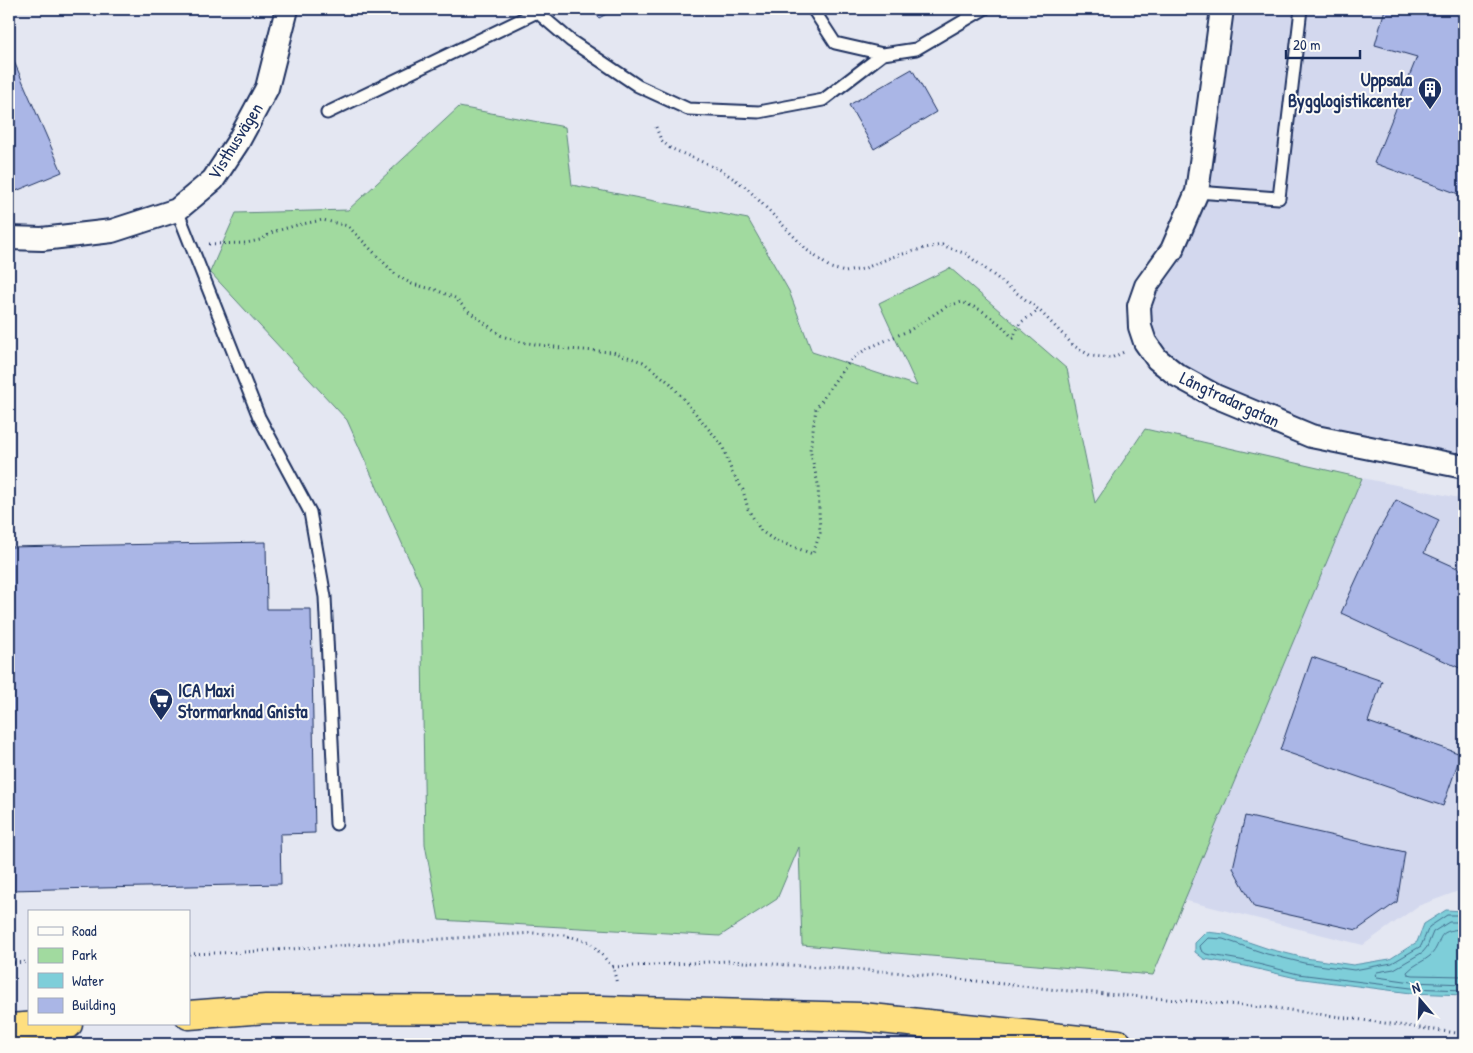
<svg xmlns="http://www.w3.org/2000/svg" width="1473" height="1053" font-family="'Patrick Hand',sans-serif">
<rect width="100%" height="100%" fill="#e4e7f2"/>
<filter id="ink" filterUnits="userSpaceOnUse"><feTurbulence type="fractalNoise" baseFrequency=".02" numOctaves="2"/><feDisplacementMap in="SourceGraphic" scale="10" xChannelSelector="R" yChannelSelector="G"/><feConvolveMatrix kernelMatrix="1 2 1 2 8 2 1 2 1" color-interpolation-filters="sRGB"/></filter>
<g filter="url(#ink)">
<path fill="#d3d8ee" d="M1220,9H1464V467L1311,436L1215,396L1145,342L1146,286L1197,192Z
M1362,478L1464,499V889L1418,906L1363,945L1183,900Z"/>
<path fill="#a1da9f" stroke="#5e847e" d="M459,107L565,127L572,185L748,219L789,291L812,352L917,386L879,303L950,268L1067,369L1095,503L1145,429L1362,478L1153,975L802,945L799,847L777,899L720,936L439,920L425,844L421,586L347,420L210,272L236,213L348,210Z"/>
<path fill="#7eced9" stroke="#568ea8" d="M1446,910L1464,911V995L1411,993L1296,978L1245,966L1204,959L1195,952V943L1206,932L1225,934L1269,949L1305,958L1353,965L1390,959L1417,942L1424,924Z"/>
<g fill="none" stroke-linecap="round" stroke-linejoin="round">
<path stroke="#436f8f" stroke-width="1" d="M1464,915H1447L1429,927L1421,946L1392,963L1354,970L1304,963L1267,954L1223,939L1208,938L1200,946L1201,950L1206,954L1246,961L1298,974L1411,988L1464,990
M1464,922H1449L1433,932L1427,947L1423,952L1394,969L1377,972L1375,975L1377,977L1412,982L1464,984
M1464,929C1432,930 1445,941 1430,956C1423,962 1413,965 1407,972L1408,974L1413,975L1464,976"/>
</g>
<path fill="#aab6e6" stroke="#1b2f5e" d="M593,9H616L599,18Z
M1385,9H1464V196L1374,163L1417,57L1375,45Z
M9,50L62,172L16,191L9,176Z
M912,69L936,112L874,149L849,105Z
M1464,374V409L1457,407Z
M1396,500L1439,520L1424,553L1464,571V670L1341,613L1378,532Z
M266,542L267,609H311L315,833L280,834L281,884L9,890V547Z
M1312,657L1382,681L1368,722L1461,754L1443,806L1280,750Z
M1245,816L1405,852L1397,902L1357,930L1254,907L1233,868Z"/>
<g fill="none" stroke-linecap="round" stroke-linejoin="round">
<g stroke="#1b2f5e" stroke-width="15">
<path id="service" d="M535,9L537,12L571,41L638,86L688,109L759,112L823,100L883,54
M813,9L835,43L883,54L916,49L984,9
M327,113L537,12
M1197,192L1279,198L1301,9
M177,210L259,417L310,512L325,597L336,824"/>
</g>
<g stroke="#1b2f5e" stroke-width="26">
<path id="minor" d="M1222,9L1197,192L1172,250L1146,286L1139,306L1140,327L1145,342L1157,359L1177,375L1215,396L1311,436L1464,467
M9,238L42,239L112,231L177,210L213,180L238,142L267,88L287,9"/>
</g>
<g stroke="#1b2f5e" stroke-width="31">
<path id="motorway" d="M189,1015L266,1009L601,1010L862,1017L1118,1044
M9,1028L68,1024"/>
</g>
<path stroke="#1b2f5e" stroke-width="3" stroke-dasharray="1 4" stroke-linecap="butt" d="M656,127L661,140L670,148L721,170L747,188L807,250L831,268L845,272L863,269L892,257L925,248L942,245L966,254L1039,310L1074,346L1091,356L1111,358L1124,352
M209,244L246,243L260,240L273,232L297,225L323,220L348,226L396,275L412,284L436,290L455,298L467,310L502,336L521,342L568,349L613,352L643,362L670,383L722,445L732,472L743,490L748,509L761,531L774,540L813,554L820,533L818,484L810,450L816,409L836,379L851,360L866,349L910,330L947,306L962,302L981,310L1001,325L1013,338L1020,323L1039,310
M189,954L244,952L533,933L564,935L590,942L613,967L617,984
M9,963L29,962
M613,967L729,961L894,972L1058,990L1275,1008L1464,1034"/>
<use href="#service" stroke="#fdfcf7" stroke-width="11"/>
<use href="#minor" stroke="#fdfcf7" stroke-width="22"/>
<use href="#motorway" stroke="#fedf80" stroke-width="28"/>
</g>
</g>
<defs>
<g id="building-pin" transform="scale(1.25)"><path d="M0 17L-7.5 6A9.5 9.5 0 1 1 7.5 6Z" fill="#1b2f5e" stroke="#fdfcf7"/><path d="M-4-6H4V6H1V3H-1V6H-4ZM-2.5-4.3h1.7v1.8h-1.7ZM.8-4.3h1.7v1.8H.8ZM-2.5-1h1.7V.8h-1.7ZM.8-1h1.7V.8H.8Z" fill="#fff"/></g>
<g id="supermarket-pin" transform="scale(1.25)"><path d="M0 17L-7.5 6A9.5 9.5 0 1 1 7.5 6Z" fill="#1b2f5e" stroke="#fdfcf7"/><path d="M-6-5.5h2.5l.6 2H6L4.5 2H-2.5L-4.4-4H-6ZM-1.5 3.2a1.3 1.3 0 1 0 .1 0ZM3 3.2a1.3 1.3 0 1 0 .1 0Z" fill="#fff"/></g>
</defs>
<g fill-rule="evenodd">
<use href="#building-pin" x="1430" y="89"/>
<use href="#supermarket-pin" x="161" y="700"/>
</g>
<g text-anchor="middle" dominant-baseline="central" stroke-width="4" stroke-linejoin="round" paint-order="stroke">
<g font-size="18" font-weight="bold" fill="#1b2f5e" stroke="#fdfcf7" text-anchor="end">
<text x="1412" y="79">Uppsala<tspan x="1412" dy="21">Bygglogistikcenter</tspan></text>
<text x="178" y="690" text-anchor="start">ICA Maxi<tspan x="178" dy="21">Stormarknad Gnista</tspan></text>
</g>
<g font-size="18" fill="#1b2f5e" stroke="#fdfcf7">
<text transform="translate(235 141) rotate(-58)">Visthusvägen</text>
<text transform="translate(1230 399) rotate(25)">Långtradargatan</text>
</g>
</g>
<rect width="1473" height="1053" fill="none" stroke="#fdfcf7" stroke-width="30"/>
<rect x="15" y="15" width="1443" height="1023" fill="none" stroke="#1b2f5e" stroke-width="2" filter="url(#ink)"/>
<rect x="28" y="910" width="162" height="115" fill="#fdfcf7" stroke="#a3aaba"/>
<rect x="38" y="927" width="25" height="8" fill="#fdfcf7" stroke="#a3aaba"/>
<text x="72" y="936" font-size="15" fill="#1b2f5e">Road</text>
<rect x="38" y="948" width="25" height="15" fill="#a1da9f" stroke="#a3aaba"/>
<text x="72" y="960" font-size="15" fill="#1b2f5e">Park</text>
<rect x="38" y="973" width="25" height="15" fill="#7eced9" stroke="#a3aaba"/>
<text x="72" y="986" font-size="15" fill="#1b2f5e">Water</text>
<rect x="38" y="998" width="25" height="15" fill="#aab6e6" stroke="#a3aaba"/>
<text x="72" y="1010" font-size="15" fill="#1b2f5e">Building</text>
<g transform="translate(1420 1000) rotate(341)" stroke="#fdfcf7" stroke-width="4" paint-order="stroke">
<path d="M0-4L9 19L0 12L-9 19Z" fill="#1b2f5e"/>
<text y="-8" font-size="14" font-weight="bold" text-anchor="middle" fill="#1b2f5e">N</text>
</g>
<path d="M1286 50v8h74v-8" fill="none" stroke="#1b2f5e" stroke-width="2.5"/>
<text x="1293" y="50" font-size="15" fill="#1b2f5e" stroke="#fdfcf7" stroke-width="4" paint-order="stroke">20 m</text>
</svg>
